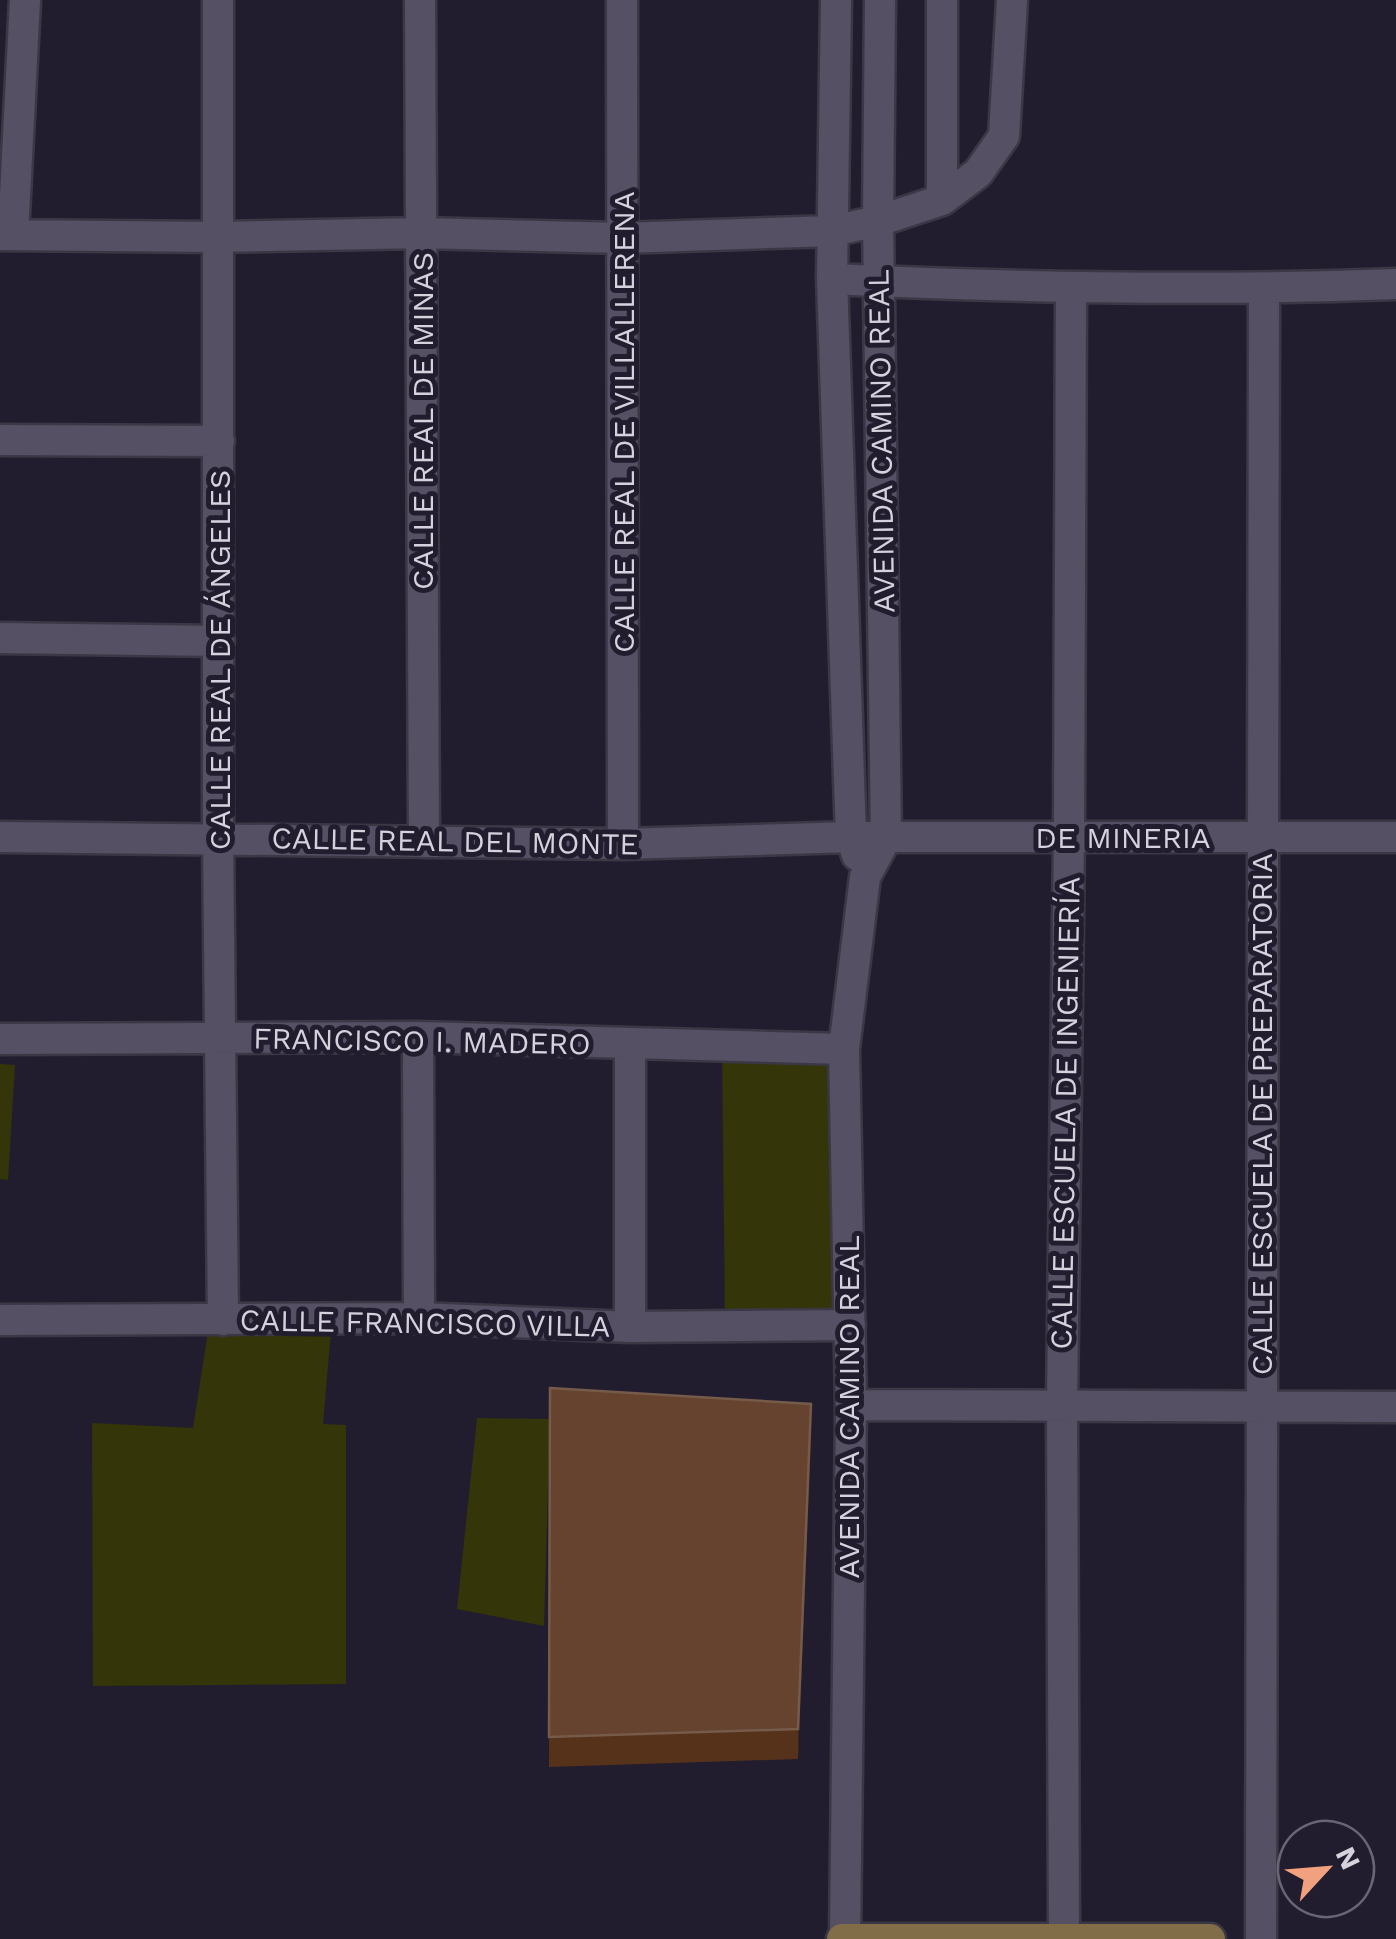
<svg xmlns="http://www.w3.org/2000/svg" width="1396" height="1939" font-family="'Work Sans',sans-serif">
<rect width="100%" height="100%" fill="#211d2e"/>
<path fill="#343508" d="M722,1046L844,1049L850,1325L725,1326Z
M0,1064L15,1065L8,1180L0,1179Z
M332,1319L323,1424L346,1425V1684L93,1686L92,1423L193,1428L208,1332Z
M477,1418L550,1419L544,1626L457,1609Z"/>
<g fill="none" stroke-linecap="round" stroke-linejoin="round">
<g stroke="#3b3846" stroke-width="35">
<path id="minor" d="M218,0V837L223,1320
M420,0L424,842
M622,0L623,844
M836,0L832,279L851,837L857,855
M942,0V200
M0,235L217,237L421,233L622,238L832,231L878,221L942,200L978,173L1004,136L1012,0
M13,235L25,0
M832,279C1021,288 1208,291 1396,284
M0,440L219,441
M0,638L219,641
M0,837L623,844L851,837H1396
M418,1037L419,1318
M0,1039L418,1037L844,1049
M630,1044V1327
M0,1320L419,1318L630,1327L850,1325
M851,1405L1396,1407
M1064,1937L1062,1405L1069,836L1071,289
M845,1939L851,1405L844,1049L865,877L886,838L878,221L880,0
M1261,1939L1264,289"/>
</g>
<g stroke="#3b3846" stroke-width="35">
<path id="major" d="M842,1939H1210"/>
</g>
<use href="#minor" stroke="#555064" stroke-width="30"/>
<use href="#major" stroke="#816d48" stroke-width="30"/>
</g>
<path fill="#57321a" d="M550,1388L811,1435L798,1759L549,1767Z"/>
<path fill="#3c2219" d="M811,1404V1435L798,1759V1729Z"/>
<path fill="#65432f" stroke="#765a4a" stroke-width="2.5" d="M550,1388L811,1404L798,1729L549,1737Z"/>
<g text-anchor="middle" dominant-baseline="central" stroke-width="10" stroke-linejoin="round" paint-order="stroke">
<g font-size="30" fill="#d5d2de" stroke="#211d2e">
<text transform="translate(422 421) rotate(-90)">CALLE REAL DE MINAS</text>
<text transform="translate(623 422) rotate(-90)">CALLE REAL DE VILLALLERENA</text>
<text transform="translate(881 441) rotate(-91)">AVENIDA CAMINO REAL</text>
<text transform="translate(219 660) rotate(-90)">CALLE REAL DE ÁNGELES</text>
<text x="1123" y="837">DE MINERIA</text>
<text transform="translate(455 841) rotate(1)">CALLE REAL DEL MONTE</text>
<text transform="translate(422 1041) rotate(1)">FRANCISCO I. MADERO</text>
<text transform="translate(1065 1113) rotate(-89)">CALLE ESCUELA DE INGENIERÍA</text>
<text transform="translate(1261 1114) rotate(-90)">CALLE ESCUELA DE PREPARATORIA</text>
<text transform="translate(425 1323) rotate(1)">CALLE FRANCISCO VILLA</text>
<text transform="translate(848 1407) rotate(-90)">AVENIDA CAMINO REAL</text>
</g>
</g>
<g transform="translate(1326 1869) rotate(64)"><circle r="48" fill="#211d2e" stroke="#696574" stroke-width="2.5"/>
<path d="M0-8L18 38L0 25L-18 38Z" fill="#f2a17e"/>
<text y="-15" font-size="28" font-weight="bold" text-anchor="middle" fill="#d5d2de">N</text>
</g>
</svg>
